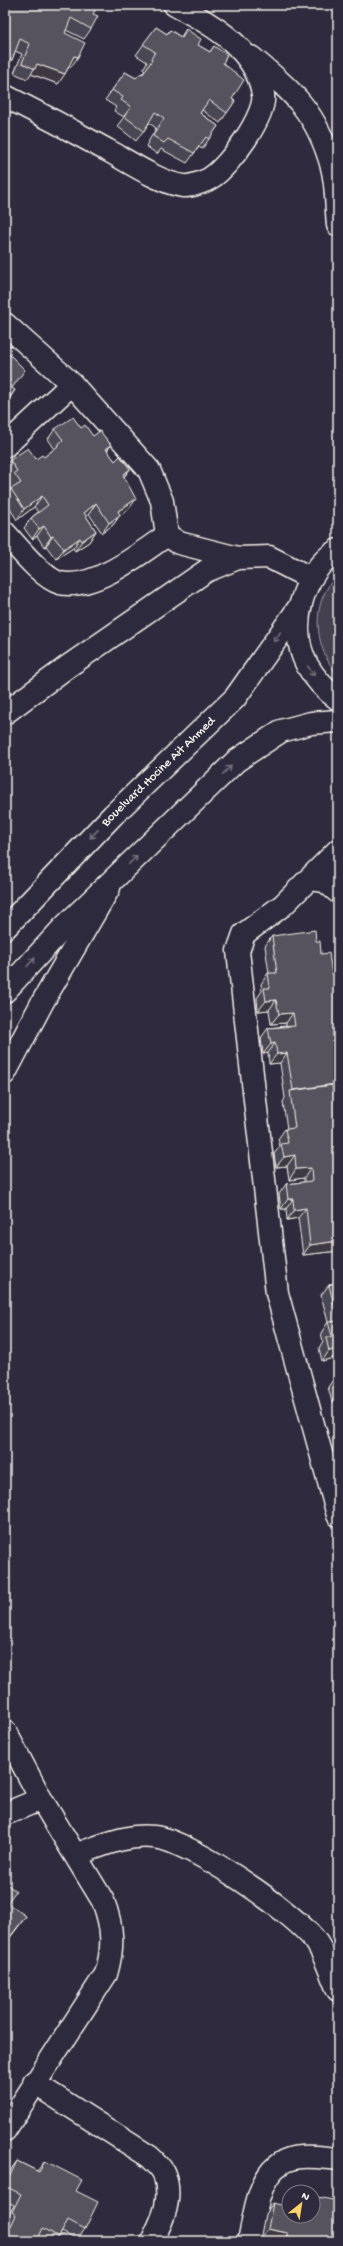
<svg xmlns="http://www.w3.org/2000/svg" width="343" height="2246" font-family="'Gochi Hand',sans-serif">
<rect width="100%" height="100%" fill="#2f2a3d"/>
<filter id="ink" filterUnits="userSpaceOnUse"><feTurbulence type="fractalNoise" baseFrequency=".025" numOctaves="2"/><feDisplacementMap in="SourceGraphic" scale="8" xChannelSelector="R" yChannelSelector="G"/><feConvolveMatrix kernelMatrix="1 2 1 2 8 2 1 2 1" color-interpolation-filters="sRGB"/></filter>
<g filter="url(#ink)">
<path fill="#454050" stroke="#9c989c" d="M338,575V675C314,649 309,601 338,575Z"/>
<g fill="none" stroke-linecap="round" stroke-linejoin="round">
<g stroke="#f4f1e8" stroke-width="25">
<path id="minor" d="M251,57C293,92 317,112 332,167C337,185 336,207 338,225
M5,96C39,113 73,131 107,150C128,161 160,183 183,186C190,187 207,181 212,177C229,166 267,115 263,94C256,49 212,24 175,5
M5,324L72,384L149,470L162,501L167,535L179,543L238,558
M5,446L72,384
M5,533C18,547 42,578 60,583C93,591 141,553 167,535
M5,713L67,667L206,571L238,558L269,557L310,578
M338,850L283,905L244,934L238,951L277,1293L338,1515
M310,879L325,881L338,892
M5,1073L42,1003L109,888
M5,1731L41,1799L103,1901C113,1927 114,1947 106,1974L5,2130
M5,1814L41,1799
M75,1855C101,1846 125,1834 154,1837C189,1840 296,1913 317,1943C326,1957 331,1975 338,1990
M34,2083L150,2157C155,2162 162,2168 164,2174C173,2199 163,2219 152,2241
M249,2241C256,2210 259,2159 301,2157C313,2156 326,2158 338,2159"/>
</g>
<g stroke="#f4f1e8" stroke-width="25">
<g id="major">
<path d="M338,550C302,572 287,627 307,665C315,679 325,690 338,699"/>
<path id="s1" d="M5,928L113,815L235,698L300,606"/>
<path d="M5,991L63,928L236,761L281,731L311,723L338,721"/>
</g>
</g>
<use href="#minor" stroke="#2f2a3d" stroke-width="22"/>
<use href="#major" stroke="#2f2a3d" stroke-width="22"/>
</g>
<path fill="#4a4752" stroke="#f4f1e8" d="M5,5L93,14L91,29L84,39L66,30L65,33L71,67H69L58,84L31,74L27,79L14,73L22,54L15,51L12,60L5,69Z
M156,27L167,34L170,30L181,37L186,29L198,45L210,52L214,46L223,63L232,99L235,101L220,123L202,110L200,113L218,126L202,149L199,147L187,163L161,149L157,154L146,146L156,128L149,123L136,141L117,126L124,117L114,111L116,107L105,100L125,72L136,78L142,74L145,70L143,69L147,62L136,55Z
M81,428L93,436L111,445L107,451L115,461L130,469L124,477L129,509L120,515L113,525L102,533L89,514L86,516L96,531L89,542L75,551L73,548L56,559L46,546L44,547L37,536L32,539L24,528L31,518L38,512L34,507L17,520L5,501V498L11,489L7,483L9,480L5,474V467L10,460L36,459L44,457L53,450L54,448L48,439L55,429Z
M272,936L334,1064L333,1087L334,1097L338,1101V1251L303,1255L298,1218L287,1220L286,1209H281L279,1194L286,1184L304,1182V1178L289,1180L287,1166L276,1167L274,1154L280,1146L278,1139L285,1129H287L283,1102L285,1098L280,1063L269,1064L268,1053L263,1054L261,1038L268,1028L286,1026V1023L271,1024L269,1010L258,1011L257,998L262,991L261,984L268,973H269L265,946Z
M338,1282V1372H337L333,1358L322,1361L319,1348L323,1341L321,1333L328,1322L321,1295L329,1285Z
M338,1376V1408L336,1401L332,1402L328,1387L335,1377Z
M5,1883L7,1903L18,1927L5,1944Z
M17,2161L37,2171L45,2161L76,2191L85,2229L77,2240L62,2232L56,2241H5V2228L7,2225L5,2224V2222L14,2205L5,2201V2180L9,2172Z
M273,2203L289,2216L338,2241H262L260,2240L265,2214Z"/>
<path fill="#3c3942" stroke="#f4f1e8" d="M74,56L78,57L71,67L67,66Z
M37,64L65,74L58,84L31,74Z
M15,390L8,401L5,404V403Z
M111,445L104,455L106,449Z
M130,469L122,480L123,475Z
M42,496L34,507L17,520L24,509Z
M136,499L129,509L111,522L118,511Z
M96,503L89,514L76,523L84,513Z
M120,515L113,525L102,533L109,523Z
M44,526L37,536L32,539L39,529Z
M96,531L89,542L75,551L82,541Z
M53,536L46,546L44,547L51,537Z
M80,538L73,548L56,559L64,549Z
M276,1000L269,1010L258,1011L266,1001Z
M293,1013L286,1023L271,1024L279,1014Z
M275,1043L268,1053L263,1054L271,1044Z
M287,1053L280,1063L269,1064L277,1054Z
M334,1055H338V1059L334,1064Z
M335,1084L328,1094L290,1093L293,1090Z
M295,1155L287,1166L276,1167L284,1157Z
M311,1168L304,1178L289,1180L296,1169Z
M288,1199H293L286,1209H281Z
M306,1208L298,1218L287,1220L294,1210Z
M338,1241V1251L303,1255L310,1245Z
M338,1349V1351L333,1358L322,1361L329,1351Z
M338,1393V1399L336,1401L332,1402Z
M26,1916L18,1927L5,1944L10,1937Z
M268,2229L288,2233L283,2241L260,2240Z"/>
<path fill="#56525f" stroke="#f4f1e8" d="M5,5H98L93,14L98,16L91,29L71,18L65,33L85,43L78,57L74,56L65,74L37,64L35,69L22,63L30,44L20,39L12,60L5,56Z
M156,27L167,34L170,30L182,38L186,29L201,39L198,45L210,52L214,46L227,55L223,63L244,80L232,99L235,101L227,113L209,100L200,113L218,126L209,139L206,137L194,153L168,139L164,143L153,136L164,118L155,112L144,131L124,116L131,107L121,100L123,97L112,90L125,72L136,78L141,73L143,74L152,60L151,59L155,52L143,44Z
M5,340L11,344L6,351L25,370L12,388L15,390L6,402L5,401Z
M73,417L81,428L85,425L93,436L100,431L111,445L106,449L115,461L120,456L130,469L123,475L136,499L118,511L120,515L109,523L96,503L84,513L96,531L82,541L80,538L64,549L53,536L51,537L44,526L39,529L31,518L48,505L42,496L24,509L11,489L21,483L14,473L17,471L10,460L28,448L36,459L42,455L44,457L58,446L57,445L63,440L55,429Z
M315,930L316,941H320L321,954L329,953L332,974H335L338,996V1055H334L335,1084L293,1090L287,1053L277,1054L275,1043L271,1044L268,1028L295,1026L293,1013L279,1014L276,1000L266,1001L264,988H270L268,973H277L272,936Z
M332,1085L334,1097L337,1096L338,1101V1241L310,1245L306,1208L294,1210L293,1199H288L286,1184L312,1181L311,1168L296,1169L295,1155L284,1157L281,1144L288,1143L285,1129L295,1128L290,1091Z
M338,1282V1349L329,1351L326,1338L332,1336L328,1322L338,1321L329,1285Z
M338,1376V1389L335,1377Z
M5,1883L16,1891L7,1903L26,1916L10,1937L5,1934Z
M17,2161L39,2172L45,2161L82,2180L76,2191L98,2202L85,2229L68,2220L59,2237L43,2228L38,2239L41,2241H5V2229L7,2225L11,2226L16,2215L12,2212L21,2194L5,2186Z
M313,2196L338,2201V2241H287L288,2233L268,2229L273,2203L289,2207V2216H313Z"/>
<defs><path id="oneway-shaft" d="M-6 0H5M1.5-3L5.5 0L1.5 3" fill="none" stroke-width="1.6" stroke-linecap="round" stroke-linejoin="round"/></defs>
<g stroke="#747079">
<use href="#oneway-shaft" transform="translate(277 637) rotate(125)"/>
<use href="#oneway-shaft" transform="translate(311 671) rotate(56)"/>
<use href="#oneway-shaft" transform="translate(227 770) rotate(-44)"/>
<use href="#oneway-shaft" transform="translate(94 834) rotate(133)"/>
<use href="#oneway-shaft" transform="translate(133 860) rotate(-44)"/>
<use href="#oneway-shaft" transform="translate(31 962) rotate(-48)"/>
</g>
</g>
<g text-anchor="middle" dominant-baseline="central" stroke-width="4" stroke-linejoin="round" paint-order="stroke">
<g font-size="13" fill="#f4f1e8" stroke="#2f2a3d">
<text stroke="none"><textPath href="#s1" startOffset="219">Bouelvard Hocine Ait Ahmed</textPath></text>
</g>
</g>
<rect width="343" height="2246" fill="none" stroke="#2f2a3d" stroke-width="20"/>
<rect x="10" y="10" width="323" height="2226" fill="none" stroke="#f4f1e8" stroke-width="1.5" filter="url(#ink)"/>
<g transform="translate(301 2204) rotate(30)"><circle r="19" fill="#2f2a3d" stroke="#7e7a81"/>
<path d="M0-3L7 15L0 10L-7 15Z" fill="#ffd166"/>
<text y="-6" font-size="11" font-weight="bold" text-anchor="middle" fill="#f4f1e8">N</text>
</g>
</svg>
